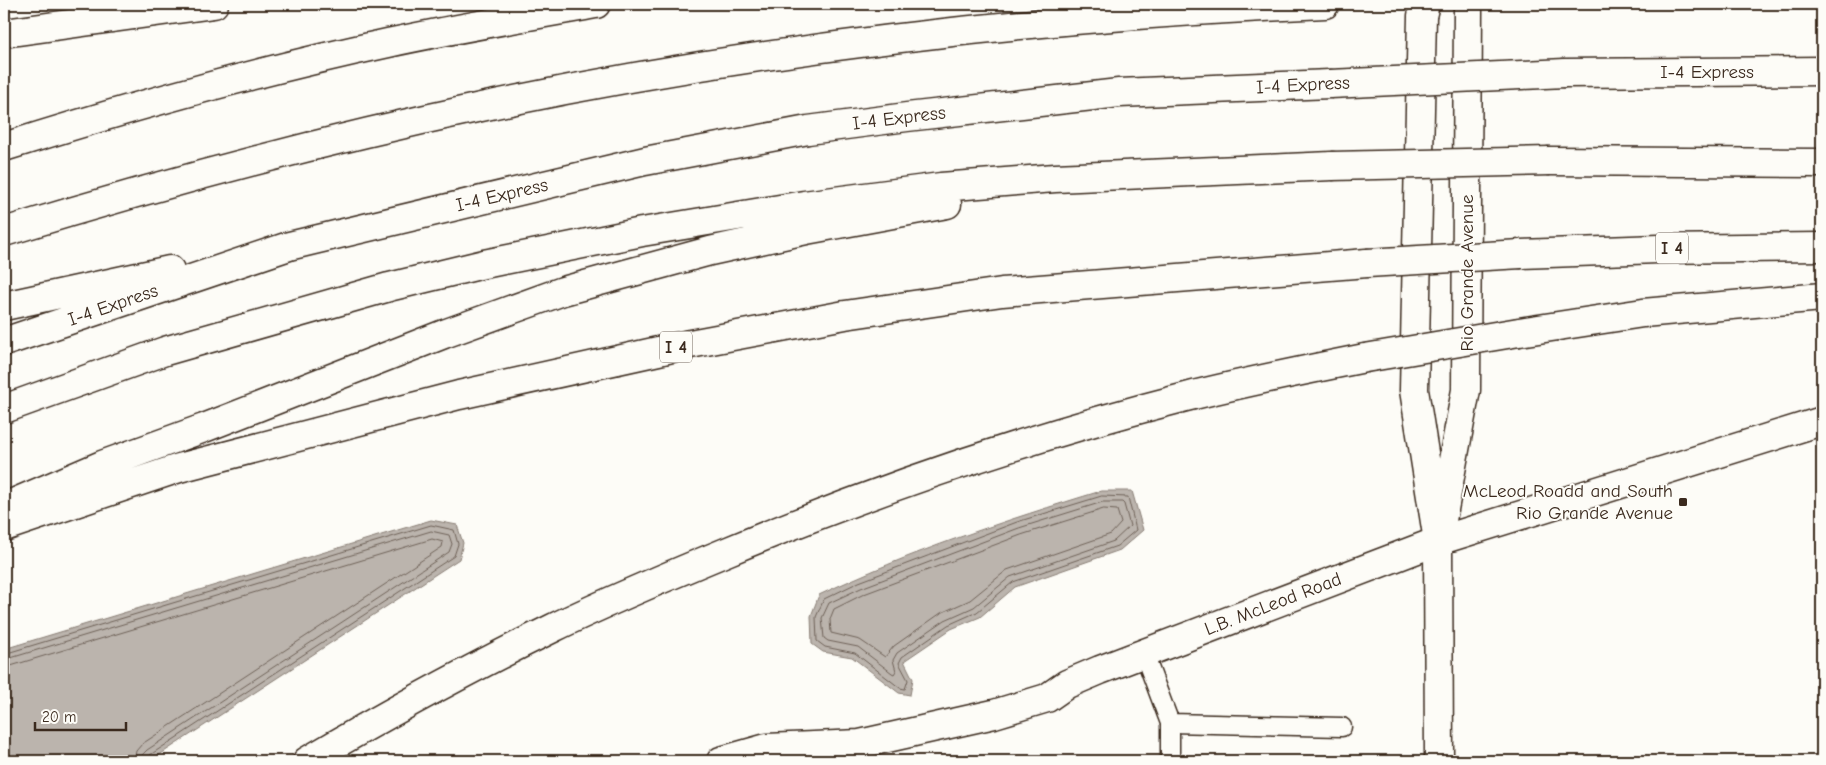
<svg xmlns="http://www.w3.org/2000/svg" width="1826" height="765" font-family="'Comic Neue',sans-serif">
<rect width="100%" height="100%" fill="#fdfcf7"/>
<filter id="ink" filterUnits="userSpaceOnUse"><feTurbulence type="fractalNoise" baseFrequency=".02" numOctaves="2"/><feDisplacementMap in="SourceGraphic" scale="10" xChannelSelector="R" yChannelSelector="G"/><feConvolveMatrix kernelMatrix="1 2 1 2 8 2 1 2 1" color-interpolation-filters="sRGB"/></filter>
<g filter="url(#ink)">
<path fill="#bbb4ad" stroke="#887d74" d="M1101,491H1132L1143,530L1120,550L1015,587L980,617L951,629L904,661L913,679L910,695L899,693L852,657L823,652L812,644L811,616L819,595C909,552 1006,520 1101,491Z
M431,520L457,525L463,543L459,559L150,761H4V649Z"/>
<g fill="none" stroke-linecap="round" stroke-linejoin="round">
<path stroke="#6e6157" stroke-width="1" d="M1102,496L1128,497L1136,530L1117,546L1013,582L977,612L948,625L902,657L899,663L908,680L905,689L900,688L855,653L825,647L817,641L816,617L824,599L859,582L1017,522Z
M1103,502H1122L1124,504L1130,526L1114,541L1010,577L974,607L945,620L897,653L893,660L896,671L894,674L892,673L858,647L828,641L824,638L822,618L829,603L861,588L1019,528Z
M1104,509L1117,510L1121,523L1111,534L1007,570L970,600L941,613L894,646L885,657L860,640L831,633L830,619L834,609L864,594L1021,535Z
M4,654L431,525L454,530L458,544L454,556L150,755L148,761
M4,660L431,531L449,535L452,544L449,552L147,750L142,755L141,761
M4,668L432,539L443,542L442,547L142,744L136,751L134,761"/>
<g stroke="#3b2a1e" stroke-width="21">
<path id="lane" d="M1144,654L1170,723V761
M1170,723L1342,727"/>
</g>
<g stroke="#3b2a1e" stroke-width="31">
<path id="street" d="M721,761L767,748L860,744L994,714L1047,698L1067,684L1100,670L1438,541"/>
</g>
<g stroke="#3b2a1e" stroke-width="31">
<path id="secondary" d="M1425,4L1422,16L1414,390L1438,541L1439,761
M1442,520L1466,390L1468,4
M1438,541L1822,421"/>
</g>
<g stroke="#3b2a1e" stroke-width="31">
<path id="highway" d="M4,33L214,4
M1565,73L1822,71
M4,147C130,107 258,71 388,43C457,28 527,16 596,4
M1550,161L1822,163
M4,232C161,184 320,141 481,107C758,48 1042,16 1325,4
M1521,254L1658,249L1822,247
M4,306L170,270
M1519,332L1643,313L1822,297
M4,342L289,246L645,161L808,130L907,117L1119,93L1330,84
M4,409L165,351L389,287L484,264L642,232L804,205L941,187L1055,178L1332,166
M4,507L102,465L204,428L444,334L563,291L710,251L806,230L947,204
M4,527L179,468L459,395L690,344L845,315L1002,292L1367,263
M307,761C387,714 469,669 553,628C610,600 668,576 726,552C875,490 1029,437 1186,397C1245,382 1305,370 1365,358"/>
</g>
<use href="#lane" stroke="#fdfcf7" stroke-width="18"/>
<use href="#street" stroke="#fdfcf7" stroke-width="28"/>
<use href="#secondary" stroke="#fdfcf7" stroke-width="28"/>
<use href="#highway" stroke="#fdfcf7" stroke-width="28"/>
<g stroke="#3b2a1e" stroke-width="31" stroke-linecap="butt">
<path id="highway-bridge" d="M1330,84L1565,73
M1332,166L1550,161
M1367,263L1521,254
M1365,358L1519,332"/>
</g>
<use href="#highway-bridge" stroke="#fdfcf7" stroke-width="28"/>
</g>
</g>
<rect fill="#3b2a1e" stroke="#fdfcf7" stroke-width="2" x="1678" y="497" width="10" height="10" rx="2.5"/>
<g text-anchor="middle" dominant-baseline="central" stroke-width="4" stroke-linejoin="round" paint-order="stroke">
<g fill="#fdfcf7" stroke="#75695f" stroke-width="1">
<rect x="1656" y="232.5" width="32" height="31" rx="4"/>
<rect x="660" y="331.5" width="32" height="31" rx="4"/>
</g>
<g font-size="18" font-weight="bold" fill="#3b2a1e">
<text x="1672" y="248">I 4</text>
<text x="676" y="347">I 4</text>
</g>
<g font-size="19" fill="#3b2a1e" stroke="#fdfcf7">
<text x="1707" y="72">I-4 Express</text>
<text transform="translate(1303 85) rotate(-3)">I-4 Express</text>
<text transform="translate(899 118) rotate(-7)">I-4 Express</text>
<text transform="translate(502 195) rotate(-13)">I-4 Express</text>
<text transform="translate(1467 273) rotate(-90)">Rio Grande Avenue</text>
<text transform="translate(113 305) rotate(-19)">I-4 Express</text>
<text transform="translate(1273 604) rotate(-21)">L.B. McLeod Road</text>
</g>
<g font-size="19" fill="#3b2a1e" stroke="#fdfcf7" text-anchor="end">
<text x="1673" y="491">McLeod Roadd and South<tspan x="1673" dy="22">Rio Grande Avenue</tspan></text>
</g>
</g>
<rect width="1826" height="765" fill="none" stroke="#fdfcf7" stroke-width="20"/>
<rect x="10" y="10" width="1806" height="745" fill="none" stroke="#3b2a1e" stroke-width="2" filter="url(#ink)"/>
<path d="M35 722v8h91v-8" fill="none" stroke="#3b2a1e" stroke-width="2.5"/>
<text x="42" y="722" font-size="15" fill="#3b2a1e" stroke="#fdfcf7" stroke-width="4" paint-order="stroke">20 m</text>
</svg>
